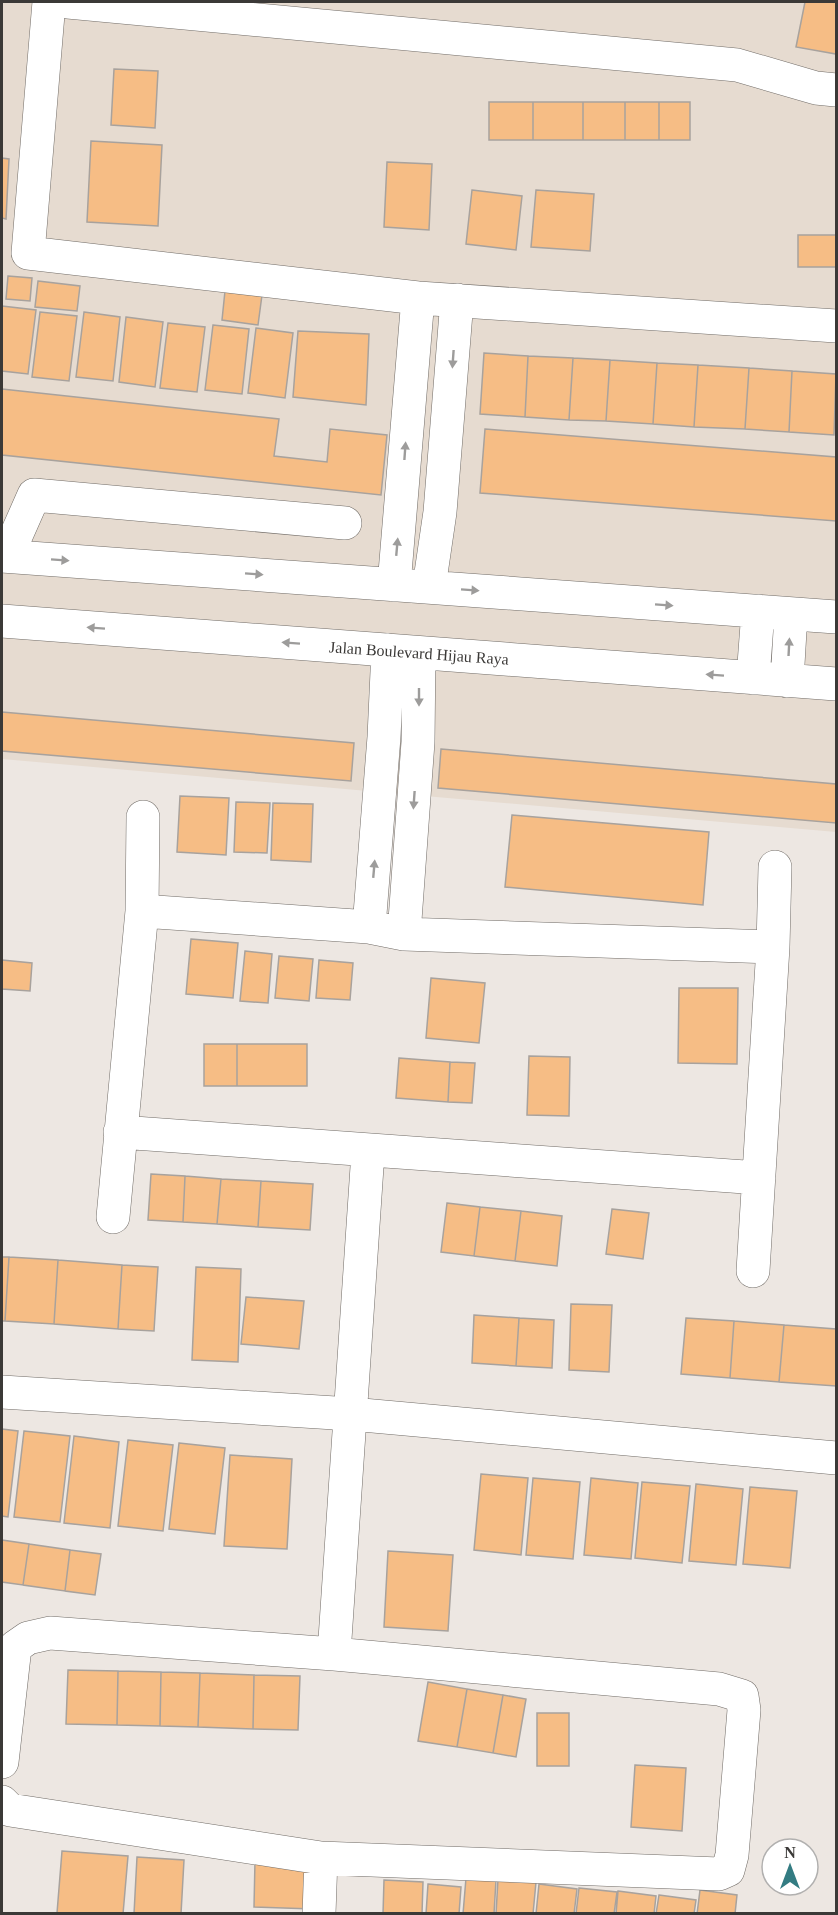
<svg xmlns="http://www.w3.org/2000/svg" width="838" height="1915" font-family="Georgia,serif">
<rect width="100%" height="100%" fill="#ede7e2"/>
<path fill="#e6dbd0" d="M2,2H836V832L2,759Z"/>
<path fill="#f6bd85" stroke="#a8a29d" stroke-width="1.5" d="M805,2H836V54L796,47Z
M114,69L158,71L155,128L111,125Z
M489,102H533V140H489Z
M533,102H583V140H533Z
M583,102H625V140H583Z
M625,102H659V140H625Z
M659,102H690V140H659Z
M91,141L162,145L158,226L87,222Z
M2,158L9,159L6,219L2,218Z
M387,162L432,164L429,230L384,227Z
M472,190L522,196L516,250L466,244Z
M536,190L594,194L590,251L531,247Z
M798,235H836V267H798Z
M8,276L32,278L30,301L6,299Z
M38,281L80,286L77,311L35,307Z
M225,291L262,295L258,325L222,320Z
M2,306L36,310L28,374L2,371Z
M40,312L77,316L69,381L32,377Z
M84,312L120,317L113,381L76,377Z
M126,317L163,322L155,387L119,382Z
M168,323L205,327L197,392L160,388Z
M213,325L249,329L242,394L205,390Z
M256,328L293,333L285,398L248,393Z
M298,331L369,334L366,405L293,397Z
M484,353L528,356L525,417L480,414Z
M528,356L573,358L569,420L525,417Z
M573,358L610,360L606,421L569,420Z
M610,360L657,363L653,424L606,421Z
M657,363L698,365L694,427L653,424Z
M698,365L749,368L745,429L694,427Z
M749,368L792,371L789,432L745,429Z
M792,371L836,374L834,435L789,432Z
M2,389L279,419L274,456L327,462L330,429L387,435L381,495L2,455Z
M485,429L836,457V521L480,493Z
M2,712L354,743L351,781L2,751Z
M441,749L836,784V823L438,788Z
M180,796L229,798L226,855L177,852Z
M236,802L270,803L267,853L234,852Z
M273,803L313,804L311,862L271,860Z
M512,815L709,832L703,905L505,887Z
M191,939L238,943L233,998L186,994Z
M245,951L272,954L268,1003L240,1001Z
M279,956L313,959L309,1001L275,998Z
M2,960L32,963L30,991L2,989Z
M319,960L353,963L350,1000L316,998Z
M431,978L485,983L479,1043L426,1038Z
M679,988H738L737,1064L678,1063Z
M204,1044H237V1086H204Z
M237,1044H307V1086H237Z
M529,1056L570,1057L569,1116L527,1115Z
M399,1058L450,1062L448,1102L396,1098Z
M450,1062L475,1063L472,1103L448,1102Z
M151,1174L185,1176L183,1222L148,1220Z
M185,1176L221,1179L217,1224L183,1222Z
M221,1179L261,1181L258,1227L217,1224Z
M261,1181L313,1184L310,1230L258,1227Z
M447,1203L480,1207L474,1256L441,1252Z
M480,1207L521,1211L515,1261L474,1256Z
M612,1209L649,1213L643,1259L606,1254Z
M521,1211L562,1216L557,1266L515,1261Z
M2,1257H9L5,1321H2Z
M9,1257L58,1260L54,1324L5,1321Z
M58,1260L122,1265L118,1329L54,1324Z
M122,1265L158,1267L154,1331L118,1329Z
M196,1267L241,1269L238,1362L192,1360Z
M246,1297L304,1301L299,1349L241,1344Z
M571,1304L612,1305L609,1372L569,1370Z
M474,1315L519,1318L516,1366L472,1363Z
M519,1318L554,1320L552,1368L516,1366Z
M686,1318L734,1321L730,1378L681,1374Z
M734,1321L784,1325L779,1382L730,1378Z
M784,1325L836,1329V1386L779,1382Z
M2,1429L18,1431L8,1517L2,1516Z
M24,1431L70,1436L60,1522L14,1517Z
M74,1436L119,1442L110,1528L64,1523Z
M128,1440L173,1445L163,1531L118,1526Z
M179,1443L225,1448L215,1534L169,1529Z
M230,1455L292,1459L287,1549L224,1546Z
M481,1474L528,1478L521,1555L474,1550Z
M533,1478L580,1482L573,1559L526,1555Z
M591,1478L638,1483L631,1559L584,1555Z
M642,1482L690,1486L682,1563L635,1558Z
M696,1484L743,1489L736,1565L689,1561Z
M750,1487L797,1491L790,1568L743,1564Z
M2,1540L29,1544L23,1585L2,1582Z
M29,1544L70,1550L65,1591L23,1585Z
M70,1550L101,1554L95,1595L65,1591Z
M388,1551L453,1555L448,1631L384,1627Z
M68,1670L118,1671L117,1725L66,1724Z
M118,1671L161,1672L160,1726L117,1725Z
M161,1672L200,1673L198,1727L160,1726Z
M200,1673L254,1675L253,1729L198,1727Z
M254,1675L300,1676L298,1730L253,1729Z
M428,1682L467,1689L457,1747L418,1741Z
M467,1689L503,1695L493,1753L457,1747Z
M503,1695L526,1699L516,1757L493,1753Z
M537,1713H569V1766H537Z
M635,1765L686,1768L682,1831L631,1827Z
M62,1851L128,1856L123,1914L57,1913Z
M137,1857L184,1860L181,1914H134Z
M255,1860L314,1862L313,1909L254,1907Z
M466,1878L496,1880L494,1914H463Z
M498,1879L536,1882L533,1914H496Z
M384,1880L423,1882L422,1914H383Z
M428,1884L461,1887L459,1914H426Z
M539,1884L577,1889L574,1914H536Z
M579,1888L617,1892L614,1914H576Z
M700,1890L737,1895L735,1914H697Z
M618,1891L656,1896L654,1914H616Z
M659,1895L696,1900L694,1914H656Z"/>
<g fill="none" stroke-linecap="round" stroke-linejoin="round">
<g stroke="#716c67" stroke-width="34">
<path id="minor" d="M49,2L28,253L418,298L836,326
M68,2L737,65L816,88L836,90
M2,556L836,617
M7,556L34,495L345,523
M394,585L418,298
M429,587L440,512L457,300
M2,621L836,684
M753,678L758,611
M787,681L791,614
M142,911L369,927L404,934L773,947
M369,927L384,737L388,650
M404,934L418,742L419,653
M120,1132L759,1178
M113,1217L142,911L143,817
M753,1271L773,947L775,867
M2,1392L351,1414L836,1458
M334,1654L368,1152
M2,1762L15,1647L28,1638L50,1633L334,1654L719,1689L742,1696L744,1710L732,1855L728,1870L719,1874L321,1858L10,1810L2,1802
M319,1914L321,1858"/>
</g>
<use href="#minor" stroke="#fff" stroke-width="33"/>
</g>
<defs><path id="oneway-solid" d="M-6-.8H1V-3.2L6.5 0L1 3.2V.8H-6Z" transform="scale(1.5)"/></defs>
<g fill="#9d9c9b">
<use href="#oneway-solid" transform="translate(453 359) rotate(94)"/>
<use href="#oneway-solid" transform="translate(405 451) rotate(-86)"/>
<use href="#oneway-solid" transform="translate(397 547) rotate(-85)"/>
<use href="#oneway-solid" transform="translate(60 560) rotate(4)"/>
<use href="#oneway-solid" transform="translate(254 574) rotate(4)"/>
<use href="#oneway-solid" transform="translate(470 590) rotate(4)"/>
<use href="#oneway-solid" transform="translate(664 605) rotate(4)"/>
<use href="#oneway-solid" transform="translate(96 628) rotate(-176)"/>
<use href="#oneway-solid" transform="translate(291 643) rotate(-176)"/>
<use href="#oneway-solid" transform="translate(789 647) rotate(-87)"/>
<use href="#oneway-solid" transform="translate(715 675) rotate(-176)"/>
<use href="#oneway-solid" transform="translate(419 697) rotate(90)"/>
<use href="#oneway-solid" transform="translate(414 800) rotate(94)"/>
<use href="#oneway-solid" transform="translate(374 869) rotate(-85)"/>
</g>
<g text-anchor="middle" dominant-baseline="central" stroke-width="5" stroke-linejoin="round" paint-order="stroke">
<g font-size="16" fill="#3b3937" stroke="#fff">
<text transform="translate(419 653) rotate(4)">Jalan Boulevard Hijau Raya</text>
</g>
</g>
<rect width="838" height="1915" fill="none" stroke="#3b3937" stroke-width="6"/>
<g transform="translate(790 1867)"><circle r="28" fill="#ffffff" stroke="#b1b0af" stroke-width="1.5"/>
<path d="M0-4.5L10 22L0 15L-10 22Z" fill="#337c82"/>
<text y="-9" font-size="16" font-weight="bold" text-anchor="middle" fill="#3b3937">N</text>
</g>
</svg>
